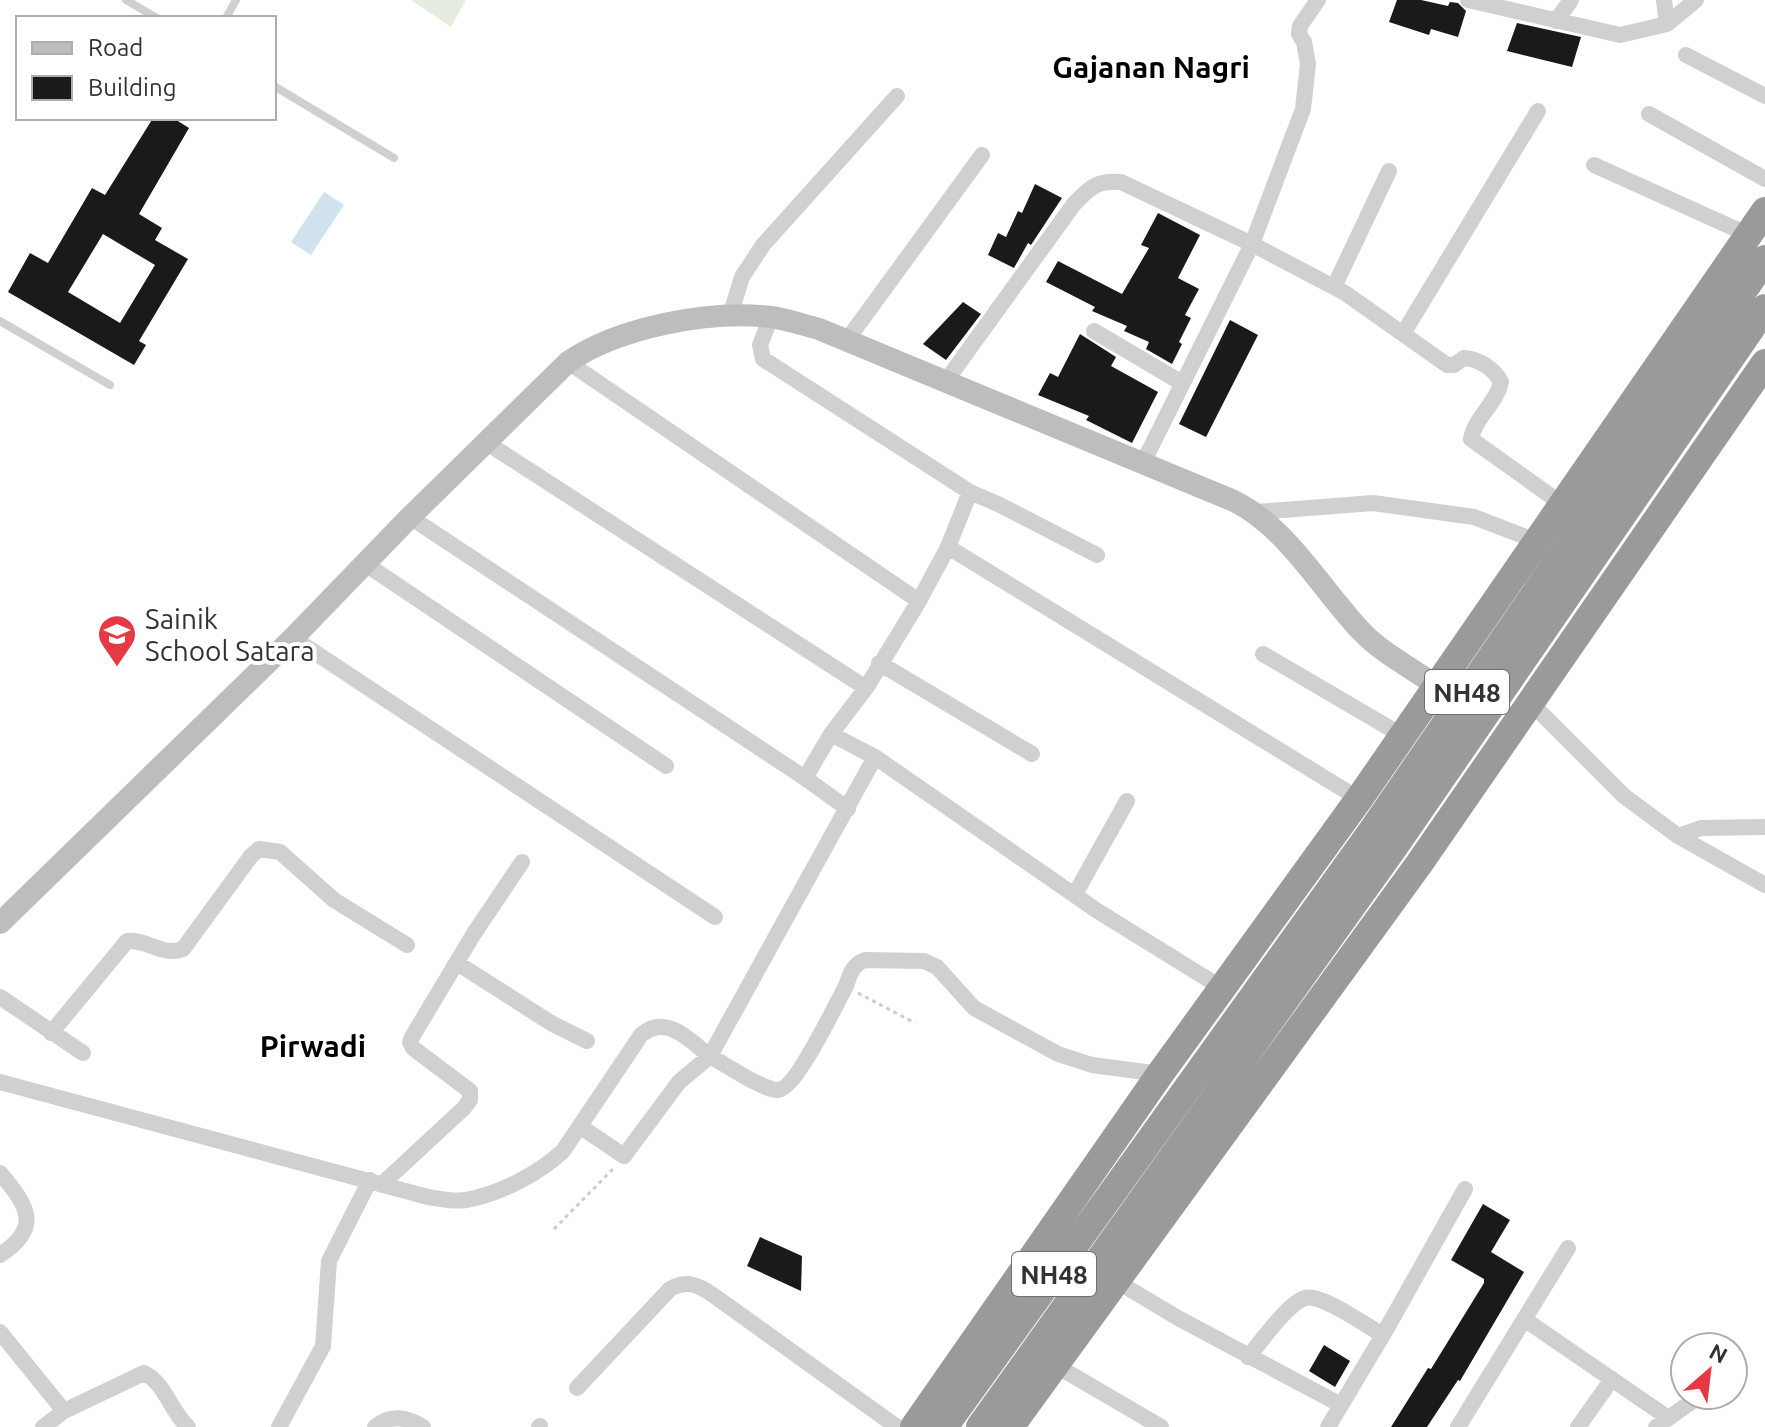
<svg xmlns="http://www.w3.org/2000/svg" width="1765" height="1427" font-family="Ubuntu,sans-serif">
<rect width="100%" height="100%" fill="#fff"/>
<path fill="#e6ecdf" d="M411,0H466L451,27Z"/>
<path fill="#cfe2ee" d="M324,192L344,205L311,255L291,242Z"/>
<path fill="#1a1a1a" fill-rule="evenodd" d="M1397,0H1421L1448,6L1450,2L1458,3L1466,11L1458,37L1431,29L1429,35L1389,22Z
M1517,23L1581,37L1572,67L1507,51Z
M153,118H173L189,128L139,214L162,228L155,240L188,259L139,341L146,345L134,365L8,292L30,253L48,263L92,188L105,195ZM103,234L155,265L120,323L68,292Z
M1035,184L1062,198L1031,245L1028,243L1014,268L988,255L998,233L1006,237L1018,211L1022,213Z
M1158,213L1200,235L1178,278L1199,289L1185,315L1191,318L1179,342L1182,344L1172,364L1146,349L1149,342L1124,331L1127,326L1092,311L1095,307L1046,282L1058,261L1122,294L1149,248L1141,245Z
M963,302L981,314L946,360L923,344Z
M1230,320L1258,335L1206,437L1179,424Z
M1080,334L1116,357L1111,366L1158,392L1132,443L1086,420L1089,416L1038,395L1050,373L1058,377Z
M1483,1204L1510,1220L1491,1252L1524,1272L1460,1381L1458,1380L1427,1427H1391L1428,1368L1431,1369L1484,1283V1279L1451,1260Z
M760,1237L802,1256L801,1291L747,1266Z
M1324,1345L1350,1361L1335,1387L1309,1371Z"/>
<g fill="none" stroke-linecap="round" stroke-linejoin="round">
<path stroke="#cdcdcd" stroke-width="3" stroke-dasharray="4 4" stroke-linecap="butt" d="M858,993L915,1023
M554,1229L613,1169"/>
<path stroke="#d0d0d0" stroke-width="8" d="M126,0L157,18
M226,18L236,0
M274,86L394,158
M0,321L110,385"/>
<path stroke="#d0d0d0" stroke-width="16" d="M1468,0L1620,35L1667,24L1696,0
M1664,0L1667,24
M1556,21L1571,0
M1686,55L1765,96
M1649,114L1765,179
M1594,165L1749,235
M1334,287L1389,171
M730,316L742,277L763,245L897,96
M771,317L760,345L763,359L970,492L948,547L919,601L866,688L831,734L805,778L848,809
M1094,331L1182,383
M1404,332L1538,111
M847,340L982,155
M568,362L919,601
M946,381L1074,204C1090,187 1098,180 1121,182L1252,244L1345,293L1447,365H1454L1464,358C1478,359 1494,368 1501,382C1497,403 1475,417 1471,439L1562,504
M487,443L866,688
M1143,463L1252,244L1303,109L1308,64L1304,42L1299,34L1300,26L1318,0
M970,492L998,504L1097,555
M1256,512L1373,503L1474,517L1539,542
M410,517L805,778
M948,547L1359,799
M364,563L666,766
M293,638L715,917
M1263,654L1403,736
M879,663L1032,754
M1530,702L1624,796L1678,836L1765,885
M831,734L875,757L1096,910L1222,988
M1678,836L1701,828L1765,827
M1075,894L1127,801
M457,963L551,1023L587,1041
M0,997L83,1053
M51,1033L127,941C147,939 163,957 183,949L251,856L259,849L280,852L334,900L407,945
M0,1082L428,1197C441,1199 454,1202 466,1200C500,1194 538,1174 563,1151L641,1035C666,1013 690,1041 710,1056L875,757
M581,1127L624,1156L679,1082L710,1056C725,1064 762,1090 778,1090C796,1089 836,1004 846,986C850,974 853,964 865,960L924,961L937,967L974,1008L1058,1054L1092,1065L1160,1074
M0,1173C27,1205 43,1227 0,1255
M382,1184L464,1108L470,1100V1091L413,1048L410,1042L412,1037L473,935L522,862
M1116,1281L1178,1318L1341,1405
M1524,1319L1667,1417
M0,1332L64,1411
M1248,1357C1261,1342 1288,1303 1305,1298C1321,1293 1367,1326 1383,1335
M1055,1365L1161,1427
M577,1388L670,1289C687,1280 697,1284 713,1295L897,1427
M43,1427L64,1411L144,1373C165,1383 171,1412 188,1427
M279,1427L323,1346L329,1261L370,1180
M375,1427C391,1414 407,1417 423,1427
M539,1427L540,1426
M1328,1427L1383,1335L1465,1189
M1458,1427L1568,1248
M1578,1427L1612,1379
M1656,1427L1701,1395"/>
<path stroke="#bdbdbd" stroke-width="22" d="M0,923L293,638L410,517L568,362C619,327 709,310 771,317C787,319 803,325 819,329L1234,501C1288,528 1321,589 1362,632C1382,653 1413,669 1437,686"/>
<path stroke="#9a9a9a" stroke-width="28" d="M914,1427L1160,1074L1359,799L1765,211
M944,1427L1372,831L1765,259
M980,1427L1394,847L1765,308
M1010,1427L1419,864L1765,363"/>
</g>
<defs>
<g id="school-pin" transform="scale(2)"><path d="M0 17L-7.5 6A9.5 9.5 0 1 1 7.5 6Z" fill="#e63946" stroke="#fff"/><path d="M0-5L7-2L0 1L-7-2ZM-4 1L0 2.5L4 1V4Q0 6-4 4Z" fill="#fff"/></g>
</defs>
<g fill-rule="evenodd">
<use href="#school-pin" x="117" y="634"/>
</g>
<g text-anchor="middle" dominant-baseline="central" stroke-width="8" stroke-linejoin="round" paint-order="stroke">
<g fill="#fff" stroke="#707070" stroke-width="2">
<rect x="1425" y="670" width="84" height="44" rx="6"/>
<rect x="1012" y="1252" width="84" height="44" rx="6"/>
</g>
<g font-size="26" font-weight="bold" fill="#333">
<text x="1467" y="692">NH48</text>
<text x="1054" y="1274">NH48</text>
</g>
<g font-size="28" fill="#333" stroke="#fff" text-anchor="start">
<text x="145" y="618">Sainik<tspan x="145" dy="32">School Satara</tspan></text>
</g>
<g font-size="30" font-weight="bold" fill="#000" stroke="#fff">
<text x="1151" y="67">Gajanan Nagri</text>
<text x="313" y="1046">Pirwadi</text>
</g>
</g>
<rect x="16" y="16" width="260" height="104" fill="#ffffff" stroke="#adadad" stroke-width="2"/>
<rect x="32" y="42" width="40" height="12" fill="#bdbdbd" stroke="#adadad" stroke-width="2"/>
<text x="88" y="56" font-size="24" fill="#333333">Road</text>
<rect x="32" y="76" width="40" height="24" fill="#1a1a1a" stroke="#adadad" stroke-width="2"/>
<text x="88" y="96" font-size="24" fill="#333333">Building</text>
<g transform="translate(1709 1371) rotate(28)"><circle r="38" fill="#ffffff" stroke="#adadad" stroke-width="2"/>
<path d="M0-6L14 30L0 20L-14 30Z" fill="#e63946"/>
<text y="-12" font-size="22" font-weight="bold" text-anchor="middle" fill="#333333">N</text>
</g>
</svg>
